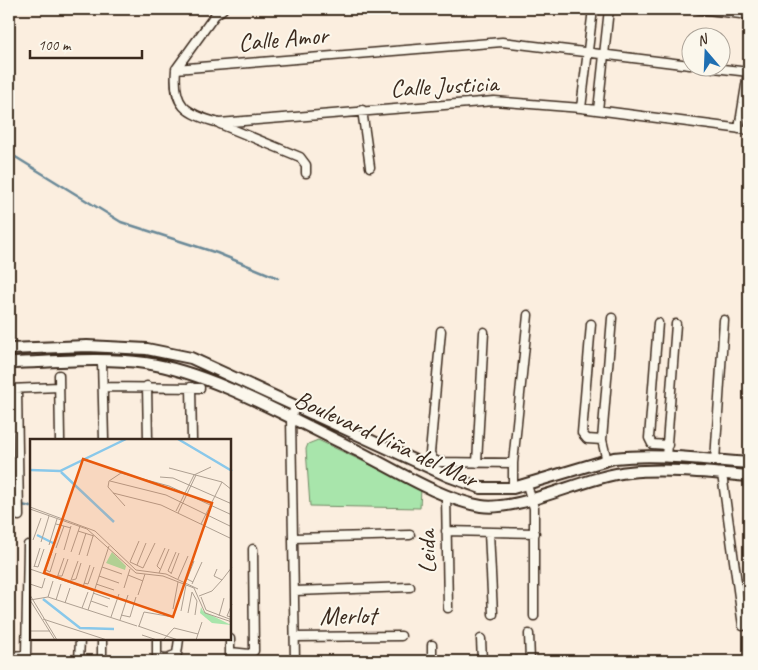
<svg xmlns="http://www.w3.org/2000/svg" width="758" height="670" font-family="Caveat,sans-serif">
<rect width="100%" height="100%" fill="#fbeedf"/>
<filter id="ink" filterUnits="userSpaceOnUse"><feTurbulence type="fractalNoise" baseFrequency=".02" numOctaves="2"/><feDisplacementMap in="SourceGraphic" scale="10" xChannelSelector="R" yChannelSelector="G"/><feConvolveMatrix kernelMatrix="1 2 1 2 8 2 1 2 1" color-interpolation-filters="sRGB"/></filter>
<g filter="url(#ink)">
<path fill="#a8e5ab" stroke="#728864" d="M318,440L421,489L420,508L310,506L306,449L308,444Z"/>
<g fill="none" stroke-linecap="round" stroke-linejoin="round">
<path stroke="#6a8998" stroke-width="2.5" d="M9,11L11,9
M9,153L121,222L217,253L278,278
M9,502L31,507"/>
<g stroke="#3b2a1e" stroke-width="11">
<path id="minor" d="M699,9L749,15
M714,68L749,72
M176,69C173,106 184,113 219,123L494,101L581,108L749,130
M176,69L502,42L690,65
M176,69L215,15L223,9
M581,108L593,9
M362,110L370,167
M598,110L609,9
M220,124L300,157L306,165V173
M739,129L749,67
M658,323L649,438L652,444L668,445
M591,324L582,433L587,439L602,440
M441,331L430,453L433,459L438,462L513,463
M102,361L104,440
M59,375L60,440
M147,386L148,440
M103,387L200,388
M191,387L192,440
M9,389L59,387
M17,389L19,516
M666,457L676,324
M607,461L602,440L612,318
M715,461L724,320
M477,463L484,332
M722,474L743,626
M527,485L534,508V616
M513,488V463L528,315
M446,495L448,608
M446,531L535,533
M489,532L493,614
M294,538L410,535
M295,591L410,587
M529,634L530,661
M295,637L401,636
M157,639V661
M230,639V661
M481,639L482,661
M432,645V661
M230,652L250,654L254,651L253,549
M9,656L26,655L28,545
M157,657L167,658L177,654L179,639
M79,661L80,639
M99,661L102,657V639
M295,661L291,418L295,407"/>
</g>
<g stroke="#3b2a1e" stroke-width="14">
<path id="tertiary" d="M9,349L87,346L147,349L191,358L448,476L481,488H513L614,458C659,453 705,460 749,463
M9,363C53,362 101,357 145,363C210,372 290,418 350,447C389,466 439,499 481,506C520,512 586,476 629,472C665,468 712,473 749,476"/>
</g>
<use href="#minor" stroke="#fbf7ec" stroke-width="8"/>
<use href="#tertiary" stroke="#fbf7ec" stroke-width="10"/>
</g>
</g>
<g text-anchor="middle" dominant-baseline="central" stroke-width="4" stroke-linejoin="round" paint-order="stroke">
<g font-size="25" fill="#3b2a1e" stroke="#fbf7ec">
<text transform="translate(283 39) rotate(-5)">Calle Amor</text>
<text transform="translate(444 86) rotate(-3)">Calle Justicia</text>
<text transform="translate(386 439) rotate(25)">Boulevard Viña del Mar</text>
<text transform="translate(427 552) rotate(-91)">Leida</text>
<text x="348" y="616">Merlot</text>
</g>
</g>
<g transform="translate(30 439)">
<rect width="201" height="201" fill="#fbeedf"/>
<path d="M82,113L96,127L95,131L76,124ZM171,168L173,172L201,186L182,184L170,174Z" fill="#a8e5ab"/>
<path fill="none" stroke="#89c8ea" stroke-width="2.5" d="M148,0L202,32M0,31L30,32L96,0M31,33L84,83M7,96L25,105M13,160L50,189L84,190"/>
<path fill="none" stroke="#aea092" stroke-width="1" d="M139,29L192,43L202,51M130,38L143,39L202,65M79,42L91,34L139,47L202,76M79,42L78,48L95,67M80,42L136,56L202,88M83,54L131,66L202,100M0,68L65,92L106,131L136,135L168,150M0,70L57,90L106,134L133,137L164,149L175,174L202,183M146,72L164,36L181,28M148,74L166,36M26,85L41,89M171,85L192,43M48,92L64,97M3,101L11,79M109,102L100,123L113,129M11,103L19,77M19,106L27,80M26,109L34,87M34,111L41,87M41,113L50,87M49,116L56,94M57,117L63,97M107,126L116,104M4,127L8,128L14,110M4,128L10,109M72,128L92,135M113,129L125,104M0,130L64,152M130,130L127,127L135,109M16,131L20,133L26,114M15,132L22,113M129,134L139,110M141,134L138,132L146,113M141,135L149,114M98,136L113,142M28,137H32L38,120M69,137L89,144M27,139L34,119M148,140L158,117M42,141L46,140L51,124M192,141L202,128M163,143L157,140L164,122M40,144L48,122M54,144L58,145L64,128M0,145L12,149L15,139M66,145L84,151M162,145L172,123M53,148L60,126M94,149L100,130M162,153L167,162L165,176M63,154L80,160M0,156L27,201M108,156L115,135M169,157L182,152L192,141L184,137L187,130M18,158L23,142M171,158L176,171L202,181M0,161L18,158L107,187M0,161L25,201M26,161L31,145M61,162L78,168M35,164L40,149M52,169L58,153M143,170L148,143M58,171L79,107M151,172L156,146M158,174L162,153M91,176L100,178L106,158M189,177L194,159M81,178L89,155M201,178L197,177L202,165M13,180L77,201M90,181L98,156M108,187L148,201M109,187L114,173L143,178M0,192H20M112,196L127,201M133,201L144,189L168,195M166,201L172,183"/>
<path fill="#e8590c" fill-opacity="0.15" stroke="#e8590c" stroke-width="2.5" d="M53,20L182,64L143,178L14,134Z"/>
<rect width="201" height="201" fill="none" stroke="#3b2a1e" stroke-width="2.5"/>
</g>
<rect width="758" height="670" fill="none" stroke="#fbf7ec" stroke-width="30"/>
<rect x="15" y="15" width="728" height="640" fill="none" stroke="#3b2a1e" stroke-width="2" filter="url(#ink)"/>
<g transform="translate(706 52) rotate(341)"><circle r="24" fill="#fbf7ec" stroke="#aea59a"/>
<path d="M0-4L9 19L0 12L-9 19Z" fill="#1f6fb2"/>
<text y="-8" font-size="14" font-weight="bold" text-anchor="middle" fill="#3b2a1e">N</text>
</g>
<path d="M30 50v8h112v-8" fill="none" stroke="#3b2a1e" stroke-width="2.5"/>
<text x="38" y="50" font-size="15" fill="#3b2a1e" stroke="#fbf7ec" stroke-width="4" paint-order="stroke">100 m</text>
</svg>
